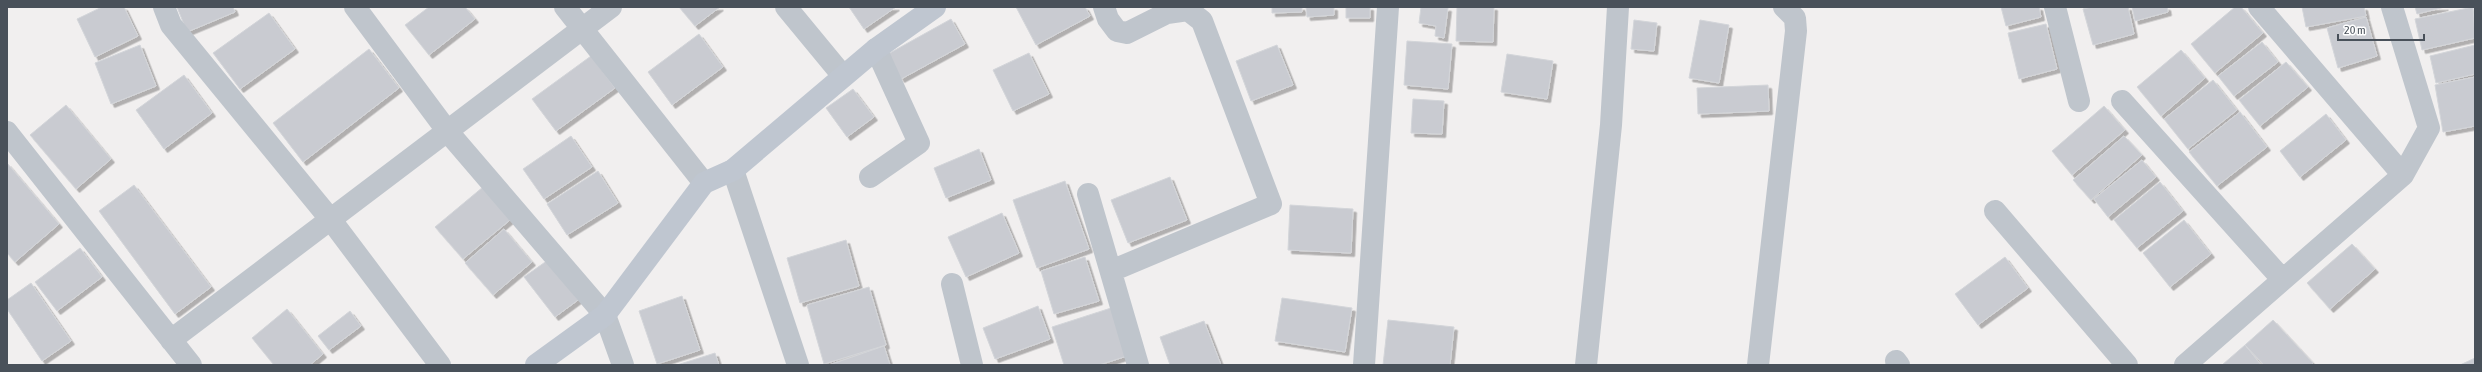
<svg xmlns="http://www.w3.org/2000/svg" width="2482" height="372" font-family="'Asap Condensed',sans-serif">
<defs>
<filter id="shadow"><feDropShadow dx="3.5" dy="3.5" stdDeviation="0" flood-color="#0004"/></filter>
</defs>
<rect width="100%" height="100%" fill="#f1efef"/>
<path fill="#c9cbd1" stroke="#d3d5d9" filter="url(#shadow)" d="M102,7H124L138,36L95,57L77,19Z
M177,7H233L235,12L187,32Z
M429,7H465L475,19L429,55L405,25Z
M679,7H720L695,26Z
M849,7H896L864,29Z
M1016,7H1085L1090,16L1036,45Z
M1272,7H1302V12L1272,13Z
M1306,7H1334V15L1307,17Z
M1346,7H1370V18H1346Z
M1421,7L1448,8L1444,38L1435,36L1436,26L1419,23Z
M1457,7H1494L1493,42L1456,41Z
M2001,7H2039L2041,17L2006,26Z
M2092,7H2128L2134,34L2093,45L2083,9Z
M2132,7H2167L2168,12L2135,21Z
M2235,7H2241L2263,33L2215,73L2191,44Z
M2302,7H2364L2366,16L2306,27Z
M2415,7H2445L2417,14Z
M2473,7L2475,38L2422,50L2415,19Z
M269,13L295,49L240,89L213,53Z
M2366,17L2377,56L2338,68L2327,28Z
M951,19L965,44L901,79L888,54Z
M1634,20L1657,23L1654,51L1631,49Z
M1700,20L1729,25L1719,83L1689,78Z
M2046,24L2057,69L2019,79L2008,33Z
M699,34L723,67L672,105L648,72Z
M1407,41L1452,44L1448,89L1404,85Z
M2262,42L2278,62L2234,96L2218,76Z
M140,45L156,86L111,104L95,63Z
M1277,45L1293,85L1251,101L1236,61Z
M2475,45V74L2436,83L2430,56Z
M369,49L399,88L303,162L273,123Z
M2181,50L2205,78L2161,116L2137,87Z
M1029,53L1049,94L1013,111L993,70Z
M1507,54L1553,61L1547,99L1501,92Z
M591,56L615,88L556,131L532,99Z
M2286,62L2308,87L2260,126L2239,100Z
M184,75L212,113L164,149L136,110Z
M2475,77V126L2443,132L2435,85Z
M2213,80L2237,110L2188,149L2164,119Z
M1768,85L1769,111L1698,114L1697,88Z
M853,89L874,117L847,137L826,108Z
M1413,99L1444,101L1442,134L1411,133Z
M66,105L111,159L76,189L30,135Z
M2104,106L2125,130L2072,175L2052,151Z
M2240,112L2267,147L2217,186L2189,152Z
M2326,114L2346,140L2300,177L2280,151Z
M571,136L592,167L544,199L523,169Z
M2124,136L2142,155L2091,200L2073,180Z
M979,149L991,180L946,198L934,168Z
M2142,160L2156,177L2108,217L2094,199Z
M7,163L59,224L15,262L7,253Z
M598,171L618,203L567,235L547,204Z
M1170,177L1187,220L1128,243L1111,200Z
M1065,181L1089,249L1037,268L1013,200Z
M2160,182L2183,211L2137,248L2114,220Z
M134,185L211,287L175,314L99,211Z
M483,187L510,220L463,259L435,227Z
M1290,205L1353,209L1351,253L1288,250Z
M1002,213L1019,253L966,277L948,237Z
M2184,220L2211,254L2170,287L2143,253Z
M504,229L532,262L493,295L465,263Z
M846,240L859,286L800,303L787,258Z
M2352,244L2375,269L2330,309L2307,283Z
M80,248L102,277L57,311L35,282Z
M1085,257L1099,301L1054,314L1041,271Z
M2005,257L2028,288L1978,325L1955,294Z
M548,260L578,300L555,317L524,277Z
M31,283L71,341L42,361L7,309V300Z
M869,287L886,345L824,364L807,305Z
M682,296L700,350L657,364L639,311Z
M1282,298L1352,308L1345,352L1275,341Z
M1038,306L1050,339L995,359L983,328Z
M1111,308L1127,356L1099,365H1064L1052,327Z
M287,309L323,354L310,365H274L252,338Z
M350,311L361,326L329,350L318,336Z
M1388,320L1454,327L1450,365H1383Z
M2273,320L2313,363L2311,365H2264L2245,345Z
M1204,321L1221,365H1170L1160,337Z
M2245,345L2261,365H2222Z
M884,346L890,365H829Z
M715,353L719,365H677Z
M2475,358V365H2460Z"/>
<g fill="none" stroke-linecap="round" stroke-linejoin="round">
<path stroke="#bfc5cc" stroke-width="22" d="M164,7L171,25L331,220L440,365
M355,7L448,132L605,315L623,365
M565,7L704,183
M786,7L843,76
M1104,7L1108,19L1117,31L1127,33L1167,13L1188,10L1202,21L1271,204L1111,271
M2055,7L2079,101
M2259,7L2403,175
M2122,101L2282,279
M7,132L191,365
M733,170L798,365
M870,177L919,143L876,49
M1088,194L1138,365
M1995,211L2127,365
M952,284L972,365
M171,340L611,7
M1896,361L1899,365
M1364,365L1388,7
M1586,365L1611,125L1618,7
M1758,365L1796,31L1795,18L1784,7
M2185,365L2403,175L2429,128L2392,7"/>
<path stroke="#bfc6d0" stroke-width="22" d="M536,365L605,315L704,183L733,170L876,49L935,7"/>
</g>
<rect width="2482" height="372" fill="none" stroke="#49515a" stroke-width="16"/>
<path d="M2338 34v6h86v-6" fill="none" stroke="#49515a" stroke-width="2"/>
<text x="2344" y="34" font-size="12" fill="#49515a" stroke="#ffffff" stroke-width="3" paint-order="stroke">20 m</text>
</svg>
